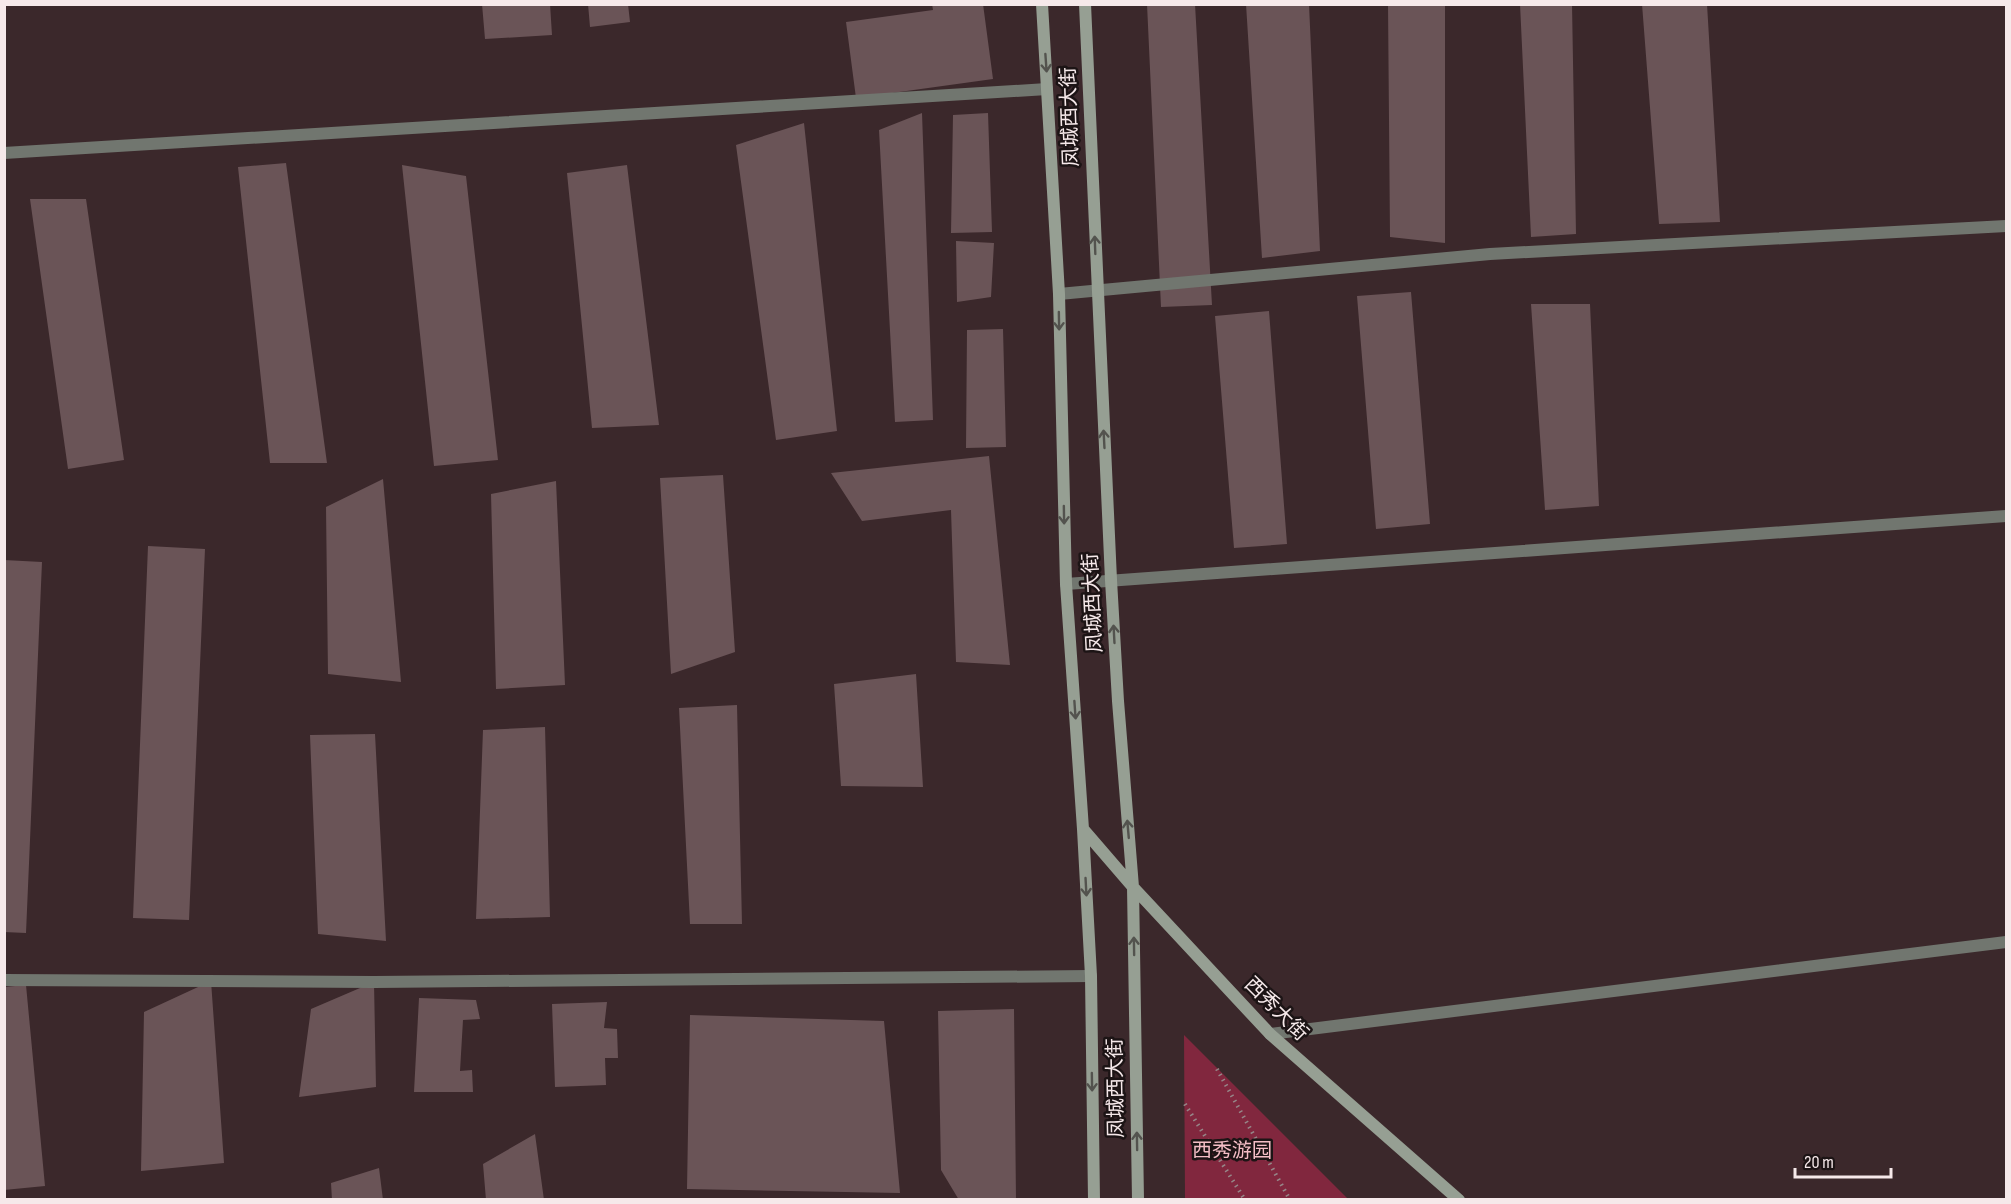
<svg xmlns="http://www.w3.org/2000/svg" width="2011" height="1204" font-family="'Sofia Sans Condensed','Noto Sans SC',sans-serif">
<rect width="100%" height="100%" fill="#3b282b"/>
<path fill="#81273e" d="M1184,1035L1348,1199H1185Z"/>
<path fill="#6a5457" d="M482,4H550L552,35L485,39Z
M588,4H628L630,22L590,27Z
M932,4H983L993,79L856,98L846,22L933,10Z
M1147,4H1195L1212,305L1161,307Z
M1246,4H1309L1320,251L1262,258Z
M1388,4H1445V243L1390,237Z
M1520,4H1572L1576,234L1531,237Z
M1642,4H1707L1720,222L1659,224Z
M922,113L933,420L895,422L879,130Z
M988,113L992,232L951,233L953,115Z
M804,123L837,431L776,440L736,145Z
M286,163L327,463H270L238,167Z
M402,165L466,176L498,460L434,466Z
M627,165L659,425L592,428L567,173Z
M30,199H86L124,460L68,469Z
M956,241L994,243L991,297L957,302Z
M1411,292L1430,524L1376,529L1357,296Z
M1531,304H1590L1599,506L1545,510Z
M1269,311L1287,544L1234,548L1215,316Z
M1003,329L1006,447L966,448L967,330Z
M989,456L1010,665L956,662L951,510L862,521L831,473Z
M723,475L735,652L671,674L660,478Z
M383,479L401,682L328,674L326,507Z
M556,481L565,685L496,689L491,494Z
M148,546L205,549L189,920L133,918Z
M4,560L42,562L26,933L4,932Z
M916,674L923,787L841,786L834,684Z
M737,705L742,924H690L679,708Z
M545,727L550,917L476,919L483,730Z
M375,734L386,941L318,934L310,735Z
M211,981L224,1163L141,1171L144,1012Z
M374,982L376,1087L299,1097L311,1009Z
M26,985L45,1186L4,1190V987Z
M419,998L476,1000L480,1019L463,1020L460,1071L472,1070L473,1092H414Z
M607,1002L604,1028L617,1029L618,1058H605L606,1085L555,1087L552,1004Z
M1014,1009L1016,1200H959L941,1170L938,1011Z
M690,1015L884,1021L900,1193L687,1189Z
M535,1134L544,1200H486L483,1164Z
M379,1168L383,1200H332L331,1183Z"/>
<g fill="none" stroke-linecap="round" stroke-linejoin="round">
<path stroke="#968688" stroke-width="4" stroke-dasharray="1.5 4.5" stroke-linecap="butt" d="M1217,1069L1290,1200
M1185,1104L1245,1200"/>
<path stroke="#71766f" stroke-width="12" d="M4,153L1047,89
M1059,294L1490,254L2006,226
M1066,584L2006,516
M4,980L374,982L1091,976
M1270,1034L2006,942"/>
<path stroke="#969f93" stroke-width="12" d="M1042,4L1059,294L1066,584L1083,829L1091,976L1094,1200
M1085,4L1111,580L1118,701L1133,887L1138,1200
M1083,829L1133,887L1270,1034L1459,1200"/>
</g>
<defs><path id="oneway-shaft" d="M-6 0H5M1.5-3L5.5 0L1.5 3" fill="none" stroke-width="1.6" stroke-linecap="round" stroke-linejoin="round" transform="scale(1.5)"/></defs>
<g stroke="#53534e">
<use href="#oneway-shaft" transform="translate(1046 63) rotate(86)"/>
<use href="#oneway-shaft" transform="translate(1095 245) rotate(-92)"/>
<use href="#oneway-shaft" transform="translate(1059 321) rotate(89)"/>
<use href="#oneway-shaft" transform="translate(1104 439) rotate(-93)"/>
<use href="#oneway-shaft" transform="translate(1064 515) rotate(89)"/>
<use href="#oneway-shaft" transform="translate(1114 634) rotate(-93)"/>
<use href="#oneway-shaft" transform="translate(1075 710) rotate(86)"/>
<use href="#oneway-shaft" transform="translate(1128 829) rotate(-95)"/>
<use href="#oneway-shaft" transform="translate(1086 887) rotate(87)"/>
<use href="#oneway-shaft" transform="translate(1134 946) rotate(-91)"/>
<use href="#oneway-shaft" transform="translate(1092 1082) rotate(89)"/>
<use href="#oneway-shaft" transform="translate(1137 1141) rotate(-91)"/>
</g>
<g text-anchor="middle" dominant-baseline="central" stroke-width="5" stroke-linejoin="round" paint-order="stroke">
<g font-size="20" fill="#f6e9ea" stroke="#1c1415">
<text transform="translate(1070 117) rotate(-92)">凤城西大街</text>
<text transform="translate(1093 603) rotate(-93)">凤城西大街</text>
<text transform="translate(1276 1009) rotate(45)">西秀大街</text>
<text transform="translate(1116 1088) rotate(-91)">凤城西大街</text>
</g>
<g font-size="20" fill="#f4bec6" stroke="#1c1415">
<text x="1232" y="1151">西秀游园</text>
</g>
</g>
<rect width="2011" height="1204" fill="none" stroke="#f6e9ea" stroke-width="12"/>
<path d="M1795 1168v9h96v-9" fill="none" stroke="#f6e9ea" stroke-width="3"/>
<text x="1804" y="1168" font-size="18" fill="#f6e9ea" stroke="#1c1415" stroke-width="4.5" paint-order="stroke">20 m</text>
</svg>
